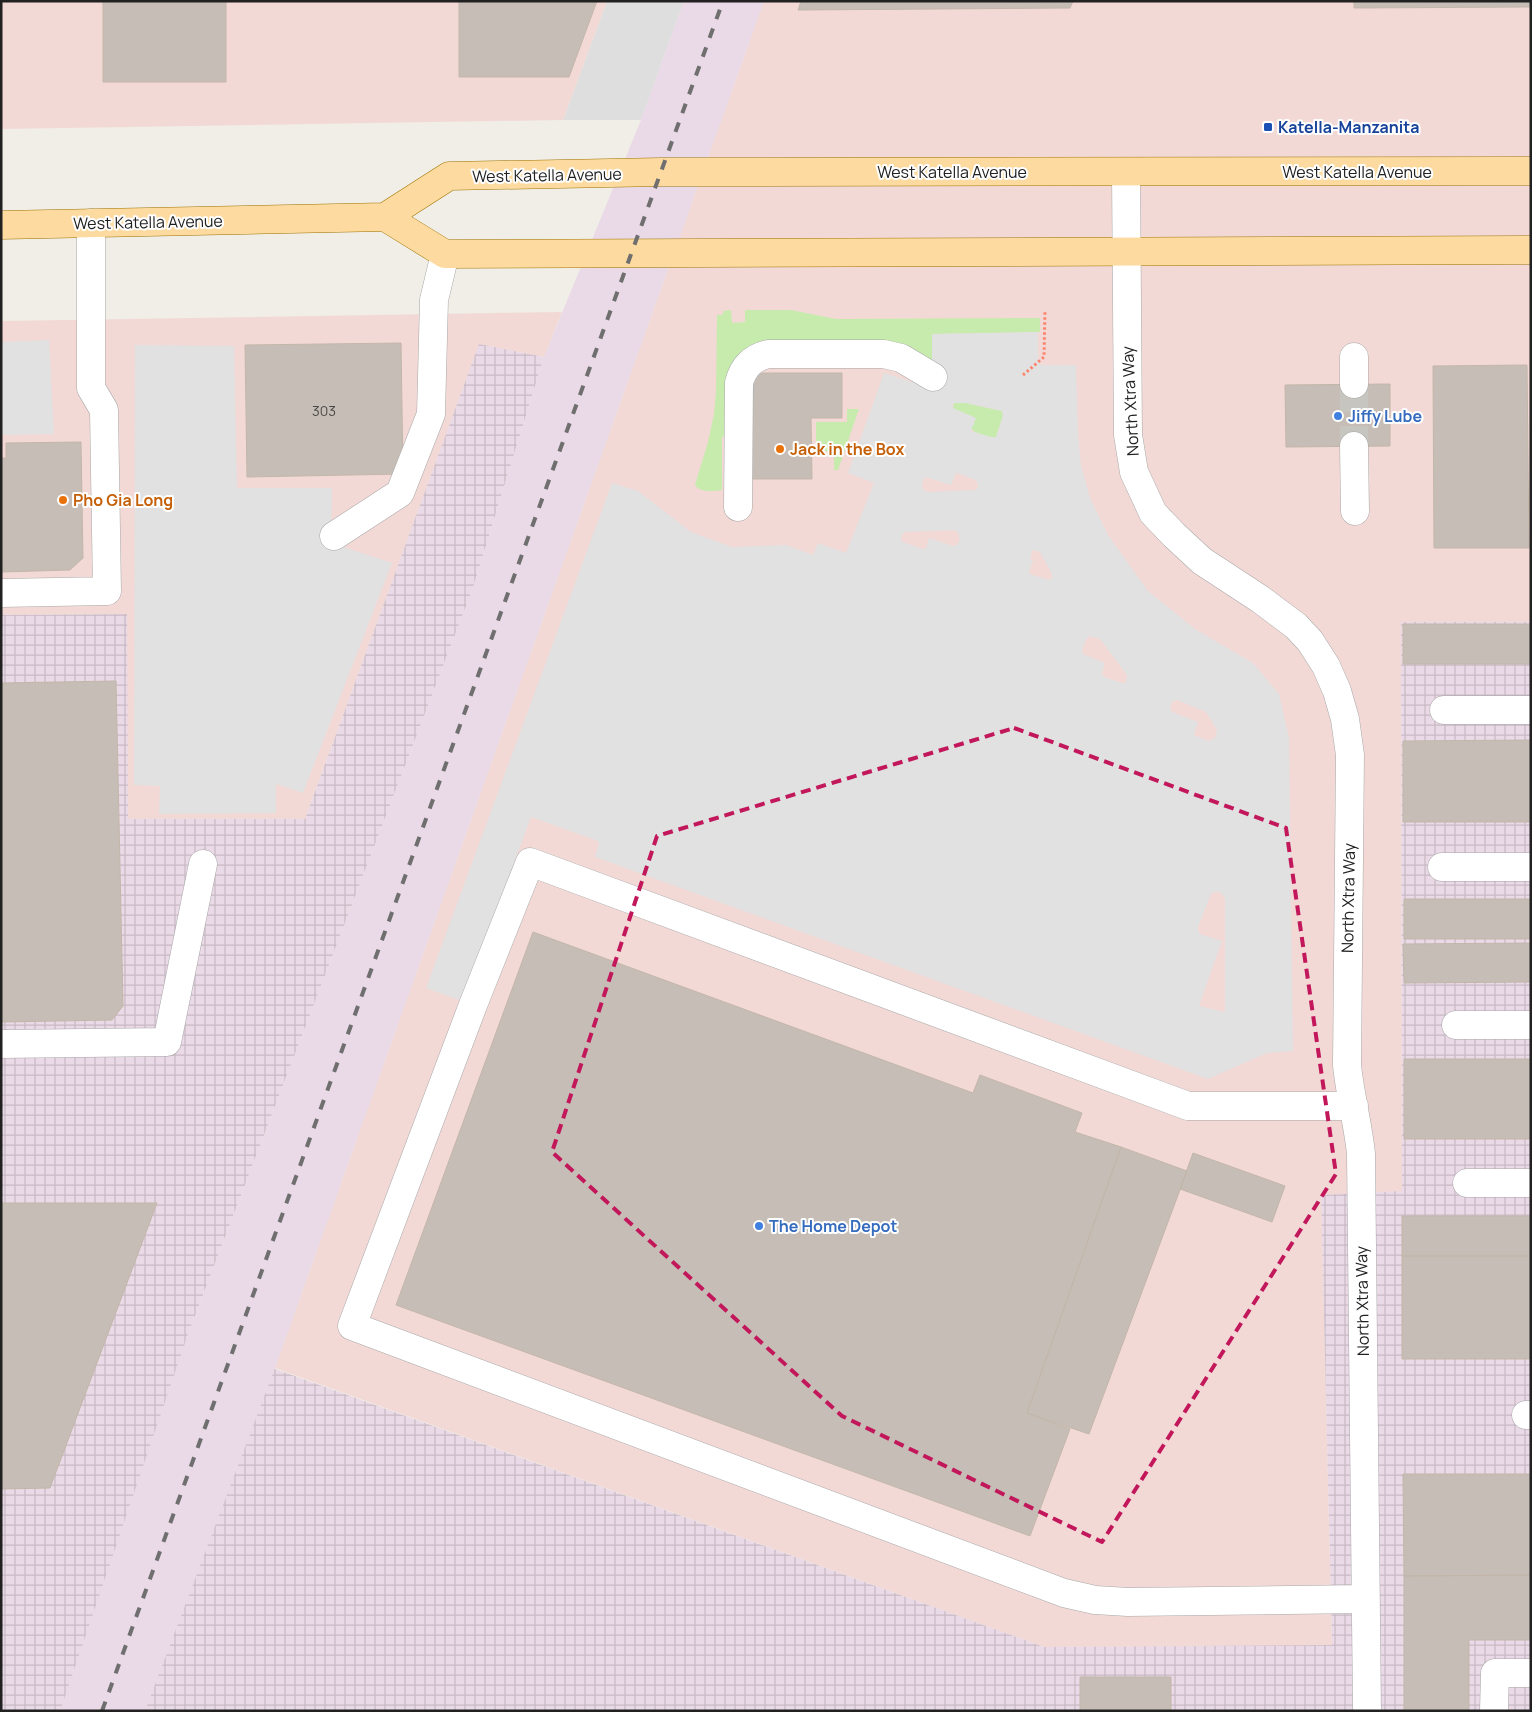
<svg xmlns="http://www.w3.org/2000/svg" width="1532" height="1712" font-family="Manrope,sans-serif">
<defs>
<pattern id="industrial-grid" width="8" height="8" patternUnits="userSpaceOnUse" patternTransform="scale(1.25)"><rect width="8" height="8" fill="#ead9e6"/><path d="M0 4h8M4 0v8" fill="none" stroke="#c8bac5"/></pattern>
</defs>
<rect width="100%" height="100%" fill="#f1eee7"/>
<path fill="#dfdede" d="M607,1H684L641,120H563Z"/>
<path fill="#f2d9d6" d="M1,1H607L563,120L1,129Z
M764,1H1531V622L1401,623L1402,1192L1321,1195L1332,1646L1044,1647L275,1368Z
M562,312L544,357L479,345L305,819H127V614L1,615V321Z"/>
<path fill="url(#industrial-grid)" d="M479,344L544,357L473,588L187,1337L1044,1647L1332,1645L1321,1195L1402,1191L1401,622H1531V1711H1V615L127,614L128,819H305Z"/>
<path fill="#ead9e6" d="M684,1H764L275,1368L145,1711H60L187,1337L473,588L544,357L641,120Z"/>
<path fill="#c7ebad" d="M731,310L732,323L745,322V310H791L836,319L1040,318V332L932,334L933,358L931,361L752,346L733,426L722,438V490C714,491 700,493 695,485L708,442L714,414L716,392L717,315H723V311Z
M954,403H966L1002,411L1003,416L996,437C975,439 964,422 953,408Z
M847,409H859L838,470H834V451H816V422H847Z"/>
<path fill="#e1e1e1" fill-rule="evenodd" d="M1038,332V361L1041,365H1076L1078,433L1081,466L1090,498L1108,535L1148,591L1195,629L1253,663L1279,694L1289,738L1293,1051L1267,1053L1208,1079L595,857L599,844L598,841L531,817L462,1001L426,988L612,483L638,491L691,532L732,547L786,545L813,555L818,543L846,553L874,483L848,473L884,373L912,382L932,361V334ZM954,403H966L1002,411L1003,416L996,437H991L971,431L976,418L953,408L952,405ZM957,473L976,480L978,484V488L975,490L928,492L924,490L922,487L923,480L926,477L951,485L955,475ZM954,530L958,532L960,540L957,545L953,546L929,538L926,548L923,549L903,542L901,539L902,535L905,532ZM1034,550L1040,552L1052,574V578L1049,580L1030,574L1029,572L1033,560L1030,559L1032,551ZM1089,636L1100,639L1127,675L1126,683H1122L1104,677L1102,673L1105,663L1083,654L1082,650L1086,640ZM1177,700L1206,712L1217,730L1215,738L1208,741L1194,735L1198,722L1172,712L1170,707L1173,701ZM1215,892H1220L1225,898V1011L1224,1012L1200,1006V1003L1222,941L1200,934L1198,931V927L1211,894Z
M49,340L54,434L1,435V342Z
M135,345L234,346L237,488H332L331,543L392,563L303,793L276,784V813L159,814L160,786L134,785Z"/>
<path fill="#c6beb6" stroke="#c3b6a9" d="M103,1H226V82H103Z
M459,1H597L569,77H459Z
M801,1H1073L1070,8L798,10Z
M1354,1H1531V7L1354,8Z
M401,343L403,474L247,477L245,345Z
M1527,365L1529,548H1434L1433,366Z
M748,373H842V418H811L812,479H749Z
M1390,384V446L1286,447L1285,385Z
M81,442L83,558L70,570L1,572V458H6V443Z
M1403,624H1531V664H1403Z
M116,681L123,1006L112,1020L1,1022V683Z
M1531,740V822H1403V741Z
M1404,899H1531V939H1404Z
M533,932L973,1093L980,1075L1082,1113L1075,1132L1121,1147L1027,1413L1070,1429L1030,1536L396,1305Z
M1531,943V982L1404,983L1403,944Z
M1404,1059H1531V1139H1404Z
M1121,1147L1187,1171L1089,1434L1027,1413Z
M1193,1153L1285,1186L1272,1222L1180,1189Z
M1,1203H157L50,1488L1,1489Z
M1402,1216H1531V1256H1402Z
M1402,1256H1531V1359H1402Z
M1403,1474H1531V1575L1404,1576Z
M1531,1575V1640H1469V1711H1404V1576Z
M1080,1677H1171V1711H1080Z"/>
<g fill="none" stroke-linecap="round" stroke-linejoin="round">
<path stroke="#c7c5bf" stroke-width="28" stroke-dasharray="28 14" stroke-linecap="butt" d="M1354,384V446"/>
<g stroke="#a8a8a8" stroke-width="29">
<path id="minor" d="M1126,172L1128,435L1134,472L1153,513L1174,535L1202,561L1260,599L1296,626L1310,641L1326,666L1337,691L1345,719L1350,755L1347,1065C1350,1095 1358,1124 1361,1154L1367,1711
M1354,357V384
M1354,446L1355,511
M738,507L739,383C743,367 752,358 768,354H884L901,358L933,377
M334,536L400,493L431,414L434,300L445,254
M1,593L107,591L104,410L91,388V223
M1444,710H1531
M1442,867H1531
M1456,1025H1531
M1,1044L167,1042L203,864
M1354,1106H1188L530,862L473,1005L352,1326L1064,1593L1095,1600L1128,1602L1365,1599
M1467,1183H1531
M1526,1415H1531
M1494,1711L1495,1673H1531"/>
</g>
<g stroke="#9d7400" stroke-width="29">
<path id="major" d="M385,217L445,254L1531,250
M1,225L385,217L449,176L661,172L1531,171"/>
</g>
<path stroke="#fc856d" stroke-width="3" stroke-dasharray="2.5 2.5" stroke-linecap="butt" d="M1023,375L1044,357L1045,310"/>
<use href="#minor" stroke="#fff" stroke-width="28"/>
<use href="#major" stroke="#fddba0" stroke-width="28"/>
<path stroke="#6f6f6f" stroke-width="4" stroke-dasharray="10 10" stroke-linecap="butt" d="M102,1711L723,1"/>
</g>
<path fill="none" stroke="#c2185b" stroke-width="4" stroke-dasharray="10 6" stroke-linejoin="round" d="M1014,728L1286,828L1336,1174L1102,1542L842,1416L552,1152L657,836Z"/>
<rect fill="#1a4fb4" stroke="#fff" stroke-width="2" x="1263" y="122" width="10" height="10" rx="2.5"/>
<g fill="#3f7fe0" stroke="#fff" stroke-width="2">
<circle cx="1338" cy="416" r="5"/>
<circle cx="759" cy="1226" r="5"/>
</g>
<g fill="#e8710a" stroke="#fff" stroke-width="2">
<circle cx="780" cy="449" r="5"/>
<circle cx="63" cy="500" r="5"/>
</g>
<g text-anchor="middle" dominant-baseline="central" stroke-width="4" stroke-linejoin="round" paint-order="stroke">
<g font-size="14" fill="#4a4846">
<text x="324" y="410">303</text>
</g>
<g font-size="16" font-weight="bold" fill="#164399" stroke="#fff" text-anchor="start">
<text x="1278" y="127">Katella-Manzanita</text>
</g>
<g font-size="16" fill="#212121" stroke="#fff">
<text x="952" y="172">West Katella Avenue</text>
<text x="1357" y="172">West Katella Avenue</text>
<text transform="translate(547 175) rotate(-1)">West Katella Avenue</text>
<text transform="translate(148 222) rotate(-1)">West Katella Avenue</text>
<text transform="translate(1130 401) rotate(-93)">North Xtra Way</text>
<text transform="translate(1348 898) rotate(-89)">North Xtra Way</text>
<text transform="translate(1362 1301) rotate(-91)">North Xtra Way</text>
</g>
<g font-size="16" font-weight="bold" fill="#366cbe" stroke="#fff" text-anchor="start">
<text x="1348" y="416">Jiffy Lube</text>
<text x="769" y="1226">The Home Depot</text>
</g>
<g font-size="16" font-weight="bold" fill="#c56008" stroke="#fff" text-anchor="start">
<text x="790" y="449">Jack in the Box</text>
<text x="73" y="500">Pho Gia Long</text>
</g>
</g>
<rect width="1532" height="1712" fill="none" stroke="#212121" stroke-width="5"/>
</svg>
